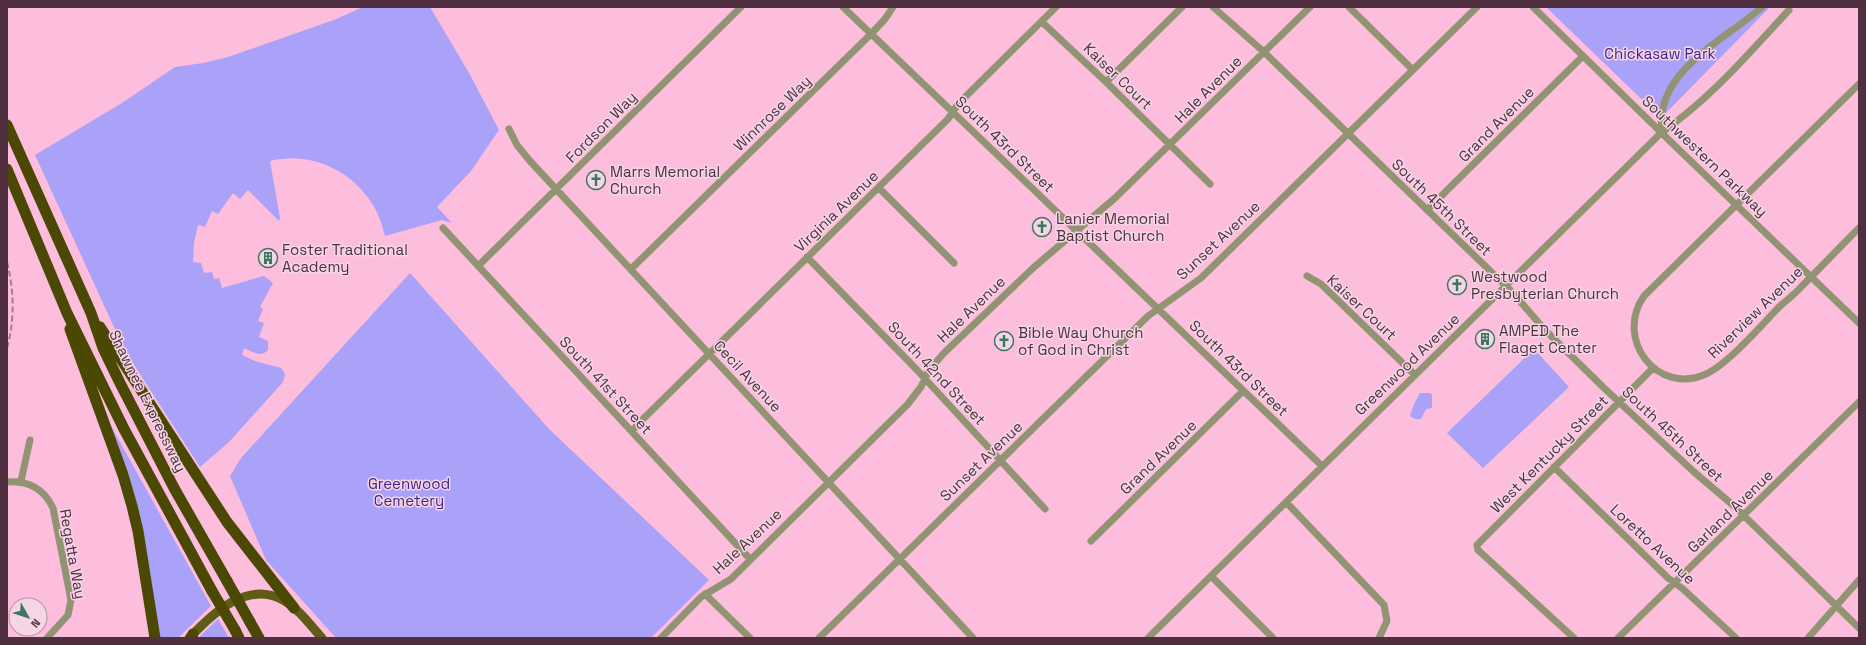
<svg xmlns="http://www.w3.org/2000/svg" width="1866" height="645" font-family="'Space Grotesk',sans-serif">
<rect width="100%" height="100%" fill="#fdbddd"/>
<path fill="#aaa1f9" d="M363,7H430L469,73L499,130L471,171L437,207L452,223L442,220L385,236C382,224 378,212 371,202C350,169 308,151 270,161L280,218L279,221L248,190L240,199L233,193L218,214L212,211L205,227L198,225L194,243L193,262L201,263L204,273L212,272L214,279L219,278L222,288L264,276L273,283L260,307L263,309L258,321L264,323L259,337L268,341V350C261,358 253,352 244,348L242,355L255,361L281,368L285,374L283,382L229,442L200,467L125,351L35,155L122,103L175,67L203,63L228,57L334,20Z
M1546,7H1770L1661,118Z
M410,273L549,429L709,580L651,638H336L266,560L230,476L241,458Z
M1534,349L1569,387L1483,468L1447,433Z
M1420,393H1430L1432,395V407L1431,408L1426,409L1421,419H1415L1410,416L1414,404Z
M106,417L211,606L178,638H158Z
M218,619L229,638H199L201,635Z"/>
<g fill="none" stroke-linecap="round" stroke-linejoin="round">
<path stroke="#929372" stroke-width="7" d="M843,7L1322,466
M1213,7L1264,52L1512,292L1545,330L1603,387L1694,472L1734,506L1859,628
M1349,7L1413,70
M1533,7L1674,145L1859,323
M1042,22L1106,82L1210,184
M1106,82L1182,7
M1859,84L1644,296C1614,339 1657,396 1706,374C1728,364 1762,325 1779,307C1787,300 1795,294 1802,286C1821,267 1840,247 1859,228
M509,129L517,145L530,161L973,638
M1662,132C1654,71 1723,42 1762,7
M879,188L954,263
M1427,210L1583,56
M443,228L750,559
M807,257L917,370L1045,509
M478,266L741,7
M631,269L871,34L885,19L893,7
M1307,276L1321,284L1415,375
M632,431L642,420L948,119L958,104L1056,7
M1554,467L1668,578L1683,589L1736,638
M21,481L30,440
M7,482C28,480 44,489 53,508L71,600L68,615L47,638
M1286,502L1384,605L1387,621L1379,638
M1091,541L1243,391
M1211,576L1273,638
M705,594L750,638
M661,638L701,597L731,579L907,405L921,387L929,370L944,353L1033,268L1115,198L1310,7
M819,638L1148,316L1201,278L1477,7
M1148,638L1662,132C1710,99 1749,53 1789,10
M1574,638L1478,550L1477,545L1653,368
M1618,638L1859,402
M1808,638L1859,580"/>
<path stroke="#5e5c17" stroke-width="9" d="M189,638C213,614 246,580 283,600C298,608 311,626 322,638"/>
<path stroke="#4a4802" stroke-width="11" d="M7,125L91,313L103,348L120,383L174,488L227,581
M7,169L67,313L124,429L212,591
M100,327L227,522L294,608
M70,329L123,475L132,506L138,531L155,638
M250,622L259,638
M235,630L239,638
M191,638L193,634"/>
<path stroke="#aa7992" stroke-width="2" stroke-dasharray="6 3" stroke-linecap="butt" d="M7,262C14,290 15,320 7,348"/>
<path stroke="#4a4802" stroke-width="11" d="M227,581L250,622
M212,591L235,630"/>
</g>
<defs>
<g id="church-ring" transform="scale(1)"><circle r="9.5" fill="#f6d6e5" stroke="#3c7762" stroke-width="1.5"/><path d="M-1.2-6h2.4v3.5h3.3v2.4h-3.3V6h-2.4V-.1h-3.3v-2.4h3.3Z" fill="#3c7762"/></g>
<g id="building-ring" transform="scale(1)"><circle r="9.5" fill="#f6d6e5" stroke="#3c7762" stroke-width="1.5"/><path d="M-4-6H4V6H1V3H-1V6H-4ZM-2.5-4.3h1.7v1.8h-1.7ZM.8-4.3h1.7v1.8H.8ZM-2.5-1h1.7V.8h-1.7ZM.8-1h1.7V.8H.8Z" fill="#3c7762"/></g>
</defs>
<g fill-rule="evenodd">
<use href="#church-ring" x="596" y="180"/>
<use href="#church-ring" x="1042" y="227"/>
<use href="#building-ring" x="268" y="258"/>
<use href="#church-ring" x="1457" y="285"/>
<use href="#building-ring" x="1485" y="339"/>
<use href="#church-ring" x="1004" y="341"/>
</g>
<g text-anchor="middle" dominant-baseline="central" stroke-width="3" stroke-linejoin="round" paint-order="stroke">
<g font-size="15" fill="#3c1f88" stroke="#f6d6e5">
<text x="1660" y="53">Chickasaw Park</text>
<text x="409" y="483">Greenwood<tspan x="409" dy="17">Cemetery</tspan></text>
</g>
<g font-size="15" fill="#503040" stroke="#f6d6e5">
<text transform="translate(1118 76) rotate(44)">Kaiser Court</text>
<text transform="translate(1208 89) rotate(-45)">Hale Avenue</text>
<text transform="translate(772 113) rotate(-44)">Winnrose Way</text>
<text transform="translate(1496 124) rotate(-45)">Grand Avenue</text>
<text transform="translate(601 127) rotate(-45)">Fordson Way</text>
<text transform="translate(1005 144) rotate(44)">South 43rd Street</text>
<text transform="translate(1705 156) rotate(44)">Southwestern Parkway</text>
<text transform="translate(1442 207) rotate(44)">South 45th Street</text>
<text transform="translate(836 211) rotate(-44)">Virginia Avenue</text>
<text transform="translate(1218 240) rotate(-43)">Sunset Avenue</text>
<text transform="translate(1362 307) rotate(43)">Kaiser Court</text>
<text transform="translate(971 309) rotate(-44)">Hale Avenue</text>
<text transform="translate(1755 312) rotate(-44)">Riverview Avenue</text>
<text transform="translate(1407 364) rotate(-44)">Greenwood Avenue</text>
<text transform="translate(1239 368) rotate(44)">South 43rd Street</text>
<text transform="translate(937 373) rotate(47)">South 42nd Street</text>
<text transform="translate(748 376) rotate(47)">Cecil Avenue</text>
<text transform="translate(606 385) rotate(47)">South 41st Street</text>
<text transform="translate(148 401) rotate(64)">Shawnee Expressway</text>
<text transform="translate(1673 434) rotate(43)">South 45th Street</text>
<text transform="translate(1549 454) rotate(-45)">West Kentucky Street</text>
<text transform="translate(1158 457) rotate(-44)">Grand Avenue</text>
<text transform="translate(981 461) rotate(-44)">Sunset Avenue</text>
<text transform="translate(1730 511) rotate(-44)">Garland Avenue</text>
<text transform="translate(747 541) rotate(-43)">Hale Avenue</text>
<text transform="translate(1653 544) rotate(43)">Loretto Avenue</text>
<text transform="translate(73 554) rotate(80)">Regatta Way</text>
</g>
<g font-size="15" fill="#503040" stroke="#f6d6e5" text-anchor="start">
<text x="610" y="171">Marrs Memorial<tspan x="610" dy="17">Church</tspan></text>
<text x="1056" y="218">Lanier Memorial<tspan x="1056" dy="17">Baptist Church</tspan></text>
<text x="282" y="249">Foster Traditional<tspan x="282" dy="17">Academy</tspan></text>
<text x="1471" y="276">Westwood<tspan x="1471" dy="17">Presbyterian Church</tspan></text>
<text x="1499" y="330">AMPED The<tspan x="1499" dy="17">Flaget Center</tspan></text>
<text x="1018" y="332">Bible Way Church<tspan x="1018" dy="17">of God in Christ</tspan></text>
</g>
</g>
<rect width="1866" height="645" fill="none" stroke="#503040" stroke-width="16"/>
<g transform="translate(28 617) rotate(129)"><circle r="19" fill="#f6d6e5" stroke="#b494a3"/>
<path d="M0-3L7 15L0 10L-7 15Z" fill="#3c7762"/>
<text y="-6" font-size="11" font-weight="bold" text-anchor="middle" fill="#503040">N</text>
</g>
</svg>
